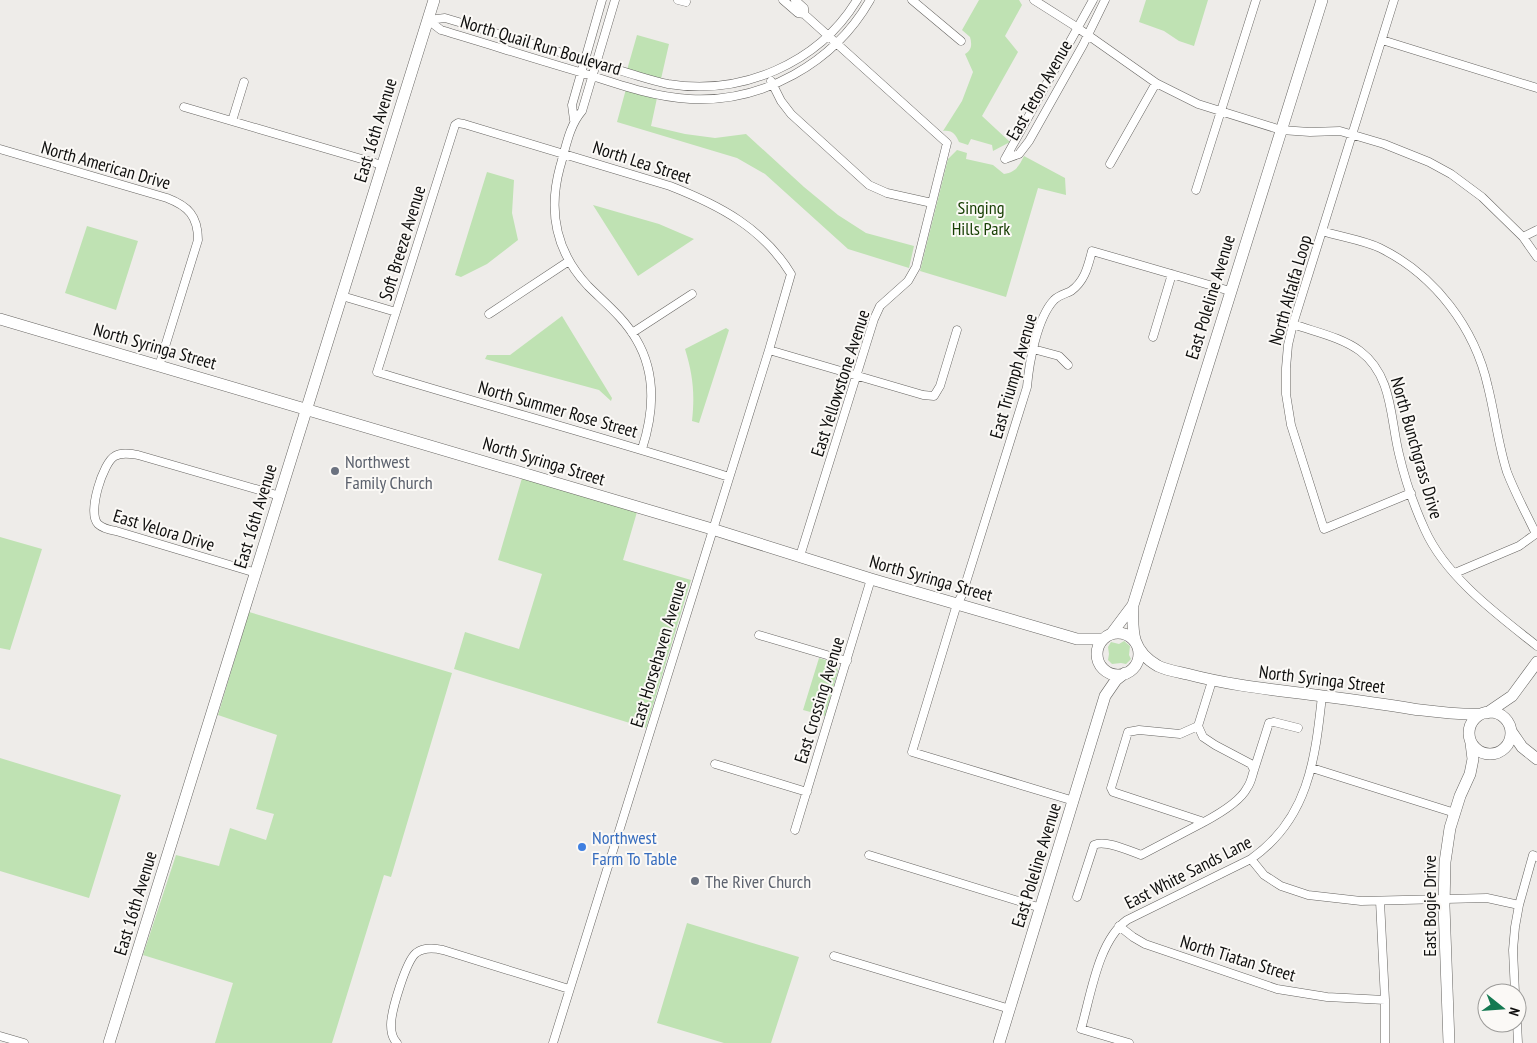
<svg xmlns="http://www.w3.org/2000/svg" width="1537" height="1043" font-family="'PT Sans Narrow',sans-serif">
<rect width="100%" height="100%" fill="#eeece9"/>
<path fill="#bfe2b3" d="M979,0H1019L1022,5L1005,36L1018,52L982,116L1010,142L993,151L992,145L971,139L968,145L959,142C955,134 953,130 943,131L962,101L973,72L965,54C972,50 972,44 970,37L962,30Z
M1146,0H1208L1194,46L1179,41L1164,31L1139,22Z
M637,35L669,44L661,79L627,70Z
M626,89L657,98L651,126L685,134L715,138L746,134L804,187L838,215L866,233L914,246L909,268L848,249L765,174L737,158L617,122Z
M957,150L967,153L966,159L993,165L1004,174C1016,172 1019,166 1024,156L1065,178L1066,195L1038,188L1006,297L920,271L948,159Z
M487,172L514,180L512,213L518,240L487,264L461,277L455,275Z
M593,205L659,224L694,239L638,276Z
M87,226L138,241L116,310L65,293Z
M562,316L612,398L611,401L599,390L485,359L487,355H510Z
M726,328L729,330L699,423L692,421C695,394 693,375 685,349Z
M522,478L637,512L623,560L691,580L646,728L454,669L465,632L519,649L542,574L498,560Z
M0,537L42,549L10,650L0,648Z
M249,612L452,673L391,877L384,875L332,1043H215L233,983L143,955L176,855L219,866L230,828L266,840L274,814L256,809L277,735L218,715Z
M1124,641L1130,646L1129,655L1131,659L1126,664L1121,663L1112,664L1108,660L1109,654L1108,647L1111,642L1119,644Z
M819,658C828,661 837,661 838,671L825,716L803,710Z
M0,758L121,795L89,898L0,871Z
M687,923L799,957L771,1043H724L657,1023Z"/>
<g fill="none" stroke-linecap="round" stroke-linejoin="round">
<g stroke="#666461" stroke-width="9">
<path id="street" d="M615,0L582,111C569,126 566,147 560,167C548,211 556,252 588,286C605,303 624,318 636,339C657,374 654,412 642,449
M678,0L686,2
M783,0L798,13L804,14L947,143L916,267L908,281L880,306L874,319L800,556
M795,0L804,8V14
M912,0L961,41
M1034,0L1075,26L1156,83L1198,104L1281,130L1310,132L1340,131L1384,144L1429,162L1451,174L1482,197L1523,237L1537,257
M1394,0L1293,324L1288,345L1286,368V394L1291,425L1324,529L1411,493
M428,20L441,30C488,44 535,59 583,73C617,84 653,97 690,99C763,103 834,63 870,0
M428,20L445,18C489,31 533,44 576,57C597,63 618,70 638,76C648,79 658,82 668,84C741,96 818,64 857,0
M1382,40L1537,88
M771,81L781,101L791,114L869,185L887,193L932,203
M184,107L382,165
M574,120L572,105L602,0
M232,121L244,82
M0,149L167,198C188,206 198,216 198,240L159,366
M1005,159L1019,154L1029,141L1083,45L1105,0
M1005,159L1093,0
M1110,164L1156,83
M1196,190L1256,0
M1322,231C1341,237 1363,240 1380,248C1435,275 1475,328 1488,387C1495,415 1498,444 1507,472C1515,493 1526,513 1536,534
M1523,237L1537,230
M342,296L396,312
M489,314L569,261
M1293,324C1315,332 1341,337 1360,351C1393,376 1390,418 1399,454C1405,480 1414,506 1425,530C1446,577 1498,615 1537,646
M632,333L692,294
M1153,337L1172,274
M1033,349L1059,356L1068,365
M769,350L923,395L934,396L940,386L957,330
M256,573L116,531C110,530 102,528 98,524C87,513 103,462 115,456C122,452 131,454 138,455L280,496
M1455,573L1519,546L1537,533
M759,635L847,661
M1198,726L1180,734L1139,730L1128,732L1111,788L1113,792L1204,822C1217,815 1240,802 1247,788C1251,783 1252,776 1254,770L1251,764L1215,745L1203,737L1198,726L1212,681
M715,764L807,792
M1312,768L1455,813
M1254,770L1269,723L1274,722L1298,728
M1074,801L912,752L957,604L962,595L1027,387C1029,363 1037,318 1054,300C1059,295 1065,294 1071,291C1085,281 1088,266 1092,251L1230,291
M795,830L871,579
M869,855L1041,908
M1251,859L1264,875L1281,886L1308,895L1361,901L1487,898L1519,905
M1077,897L1094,845C1105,839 1130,851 1141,855L1204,822
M1380,901L1385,1000V1043
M1119,926L1133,937L1145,944L1277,989L1327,997L1385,1000
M834,956L1010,1009
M1515,993L1513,950L1515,927L1519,905L1533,855L1537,857
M1517,1023L1518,1043
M0,1036L24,1043
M397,1043C392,1038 391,1032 391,1025C391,1011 406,961 416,953C424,947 434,948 443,950L569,989
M553,1043L769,350L791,274C763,228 719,205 670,186L464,124L458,123L455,125L377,372C495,408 613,440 729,477
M1129,1043L1081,1029C1091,995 1098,941 1127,920L1251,859C1308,819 1315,761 1322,696"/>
</g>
<g stroke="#666461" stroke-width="12">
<path id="secondary" d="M0,319L712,529L871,579L1077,639H1103
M1133,607C1132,633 1132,651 1158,666C1166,670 1178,672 1187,674C1232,686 1277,690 1322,696C1353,700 1383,704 1413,709C1437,712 1457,715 1481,714
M1112,633L1133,605L1322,0
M1097 654a21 21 0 1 1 42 0a21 21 0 1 1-42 0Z
M1469 733a21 21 0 1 1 42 0a21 21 0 1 1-42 0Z
M1487,713L1512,696L1537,662
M1511,731L1522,747L1537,759
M109,1043L434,0
M999,1043L1105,696L1116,680L1125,673
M1449,1043L1444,906L1445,862L1450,828L1460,796L1470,774L1473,759L1471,743"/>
</g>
<use href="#street" stroke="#fff" stroke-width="8"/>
<use href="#secondary" stroke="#fff" stroke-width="11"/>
</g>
<g fill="#6b7280" stroke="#fbf9f6" stroke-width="2">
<circle cx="335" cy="471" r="5"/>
<circle cx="695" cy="881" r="5"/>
</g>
<circle fill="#3f7fe0" stroke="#fbf9f6" stroke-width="2" cx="582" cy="847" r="5"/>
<g text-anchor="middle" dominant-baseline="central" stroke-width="4" stroke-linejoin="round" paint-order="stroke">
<g font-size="18" fill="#0e0e0d" stroke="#fbf9f6">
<text transform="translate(541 45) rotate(17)">North Quail Run Boulevard</text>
<text transform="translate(1039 90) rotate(-60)">East Teton Avenue</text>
<text transform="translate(375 130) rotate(-73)">East 16th Avenue</text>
<text transform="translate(642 162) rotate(18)">North Lea Street</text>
<text transform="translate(106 165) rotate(16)">North American Drive</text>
<text transform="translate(402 243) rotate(-73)">Soft Breeze Avenue</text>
<text transform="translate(1290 290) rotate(-74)">North Alfalfa Loop</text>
<text transform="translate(1210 297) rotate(-73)">East Poleline Avenue</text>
<text transform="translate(155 346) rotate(16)">North Syringa Street</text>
<text transform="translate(1013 376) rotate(-74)">East Triumph Avenue</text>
<text transform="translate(840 383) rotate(-72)">East Yellowstone Avenue</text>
<text transform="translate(558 409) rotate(16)">North Summer Rose Street</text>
<text transform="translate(1417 448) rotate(74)">North Bunchgrass Drive</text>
<text transform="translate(544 461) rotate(17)">North Syringa Street</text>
<text transform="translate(255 516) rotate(-73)">East 16th Avenue</text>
<text transform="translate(164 530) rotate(17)">East Velora Drive</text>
<text transform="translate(931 578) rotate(16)">North Syringa Street</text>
<text transform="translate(658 654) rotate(-73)">East Horsehaven Avenue</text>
<text transform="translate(1322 679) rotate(7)">North Syringa Street</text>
<text transform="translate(819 700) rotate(-73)">East Crossing Avenue</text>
<text transform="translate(1036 865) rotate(-73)">East Poleline Avenue</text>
<text transform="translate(1188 872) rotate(-27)">East White Sands Lane</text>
<text transform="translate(135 903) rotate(-73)">East 16th Avenue</text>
<text transform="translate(1429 906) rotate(-90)">East Bogie Drive</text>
<text transform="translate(1238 958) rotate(17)">North Tiatan Street</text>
</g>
<g font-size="18" fill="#184004" stroke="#fbf9f6">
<text x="981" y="207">Singing<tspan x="981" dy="21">Hills Park</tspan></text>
</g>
<g font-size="18" fill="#5b616d" stroke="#fbf9f6" text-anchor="start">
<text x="345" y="461">Northwest<tspan x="345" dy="21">Family Church</tspan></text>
<text x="705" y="881">The River Church</text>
</g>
<g font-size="18" fill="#366cbe" stroke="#fbf9f6" text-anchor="start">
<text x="592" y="837">Northwest<tspan x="592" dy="21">Farm To Table</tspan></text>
</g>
</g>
<g transform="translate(1502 1008) rotate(107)"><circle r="24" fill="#fbf9f6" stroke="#9c9b99"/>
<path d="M0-4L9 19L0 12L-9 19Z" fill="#147951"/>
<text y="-8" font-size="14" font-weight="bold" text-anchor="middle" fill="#0e0e0d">N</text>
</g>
</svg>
